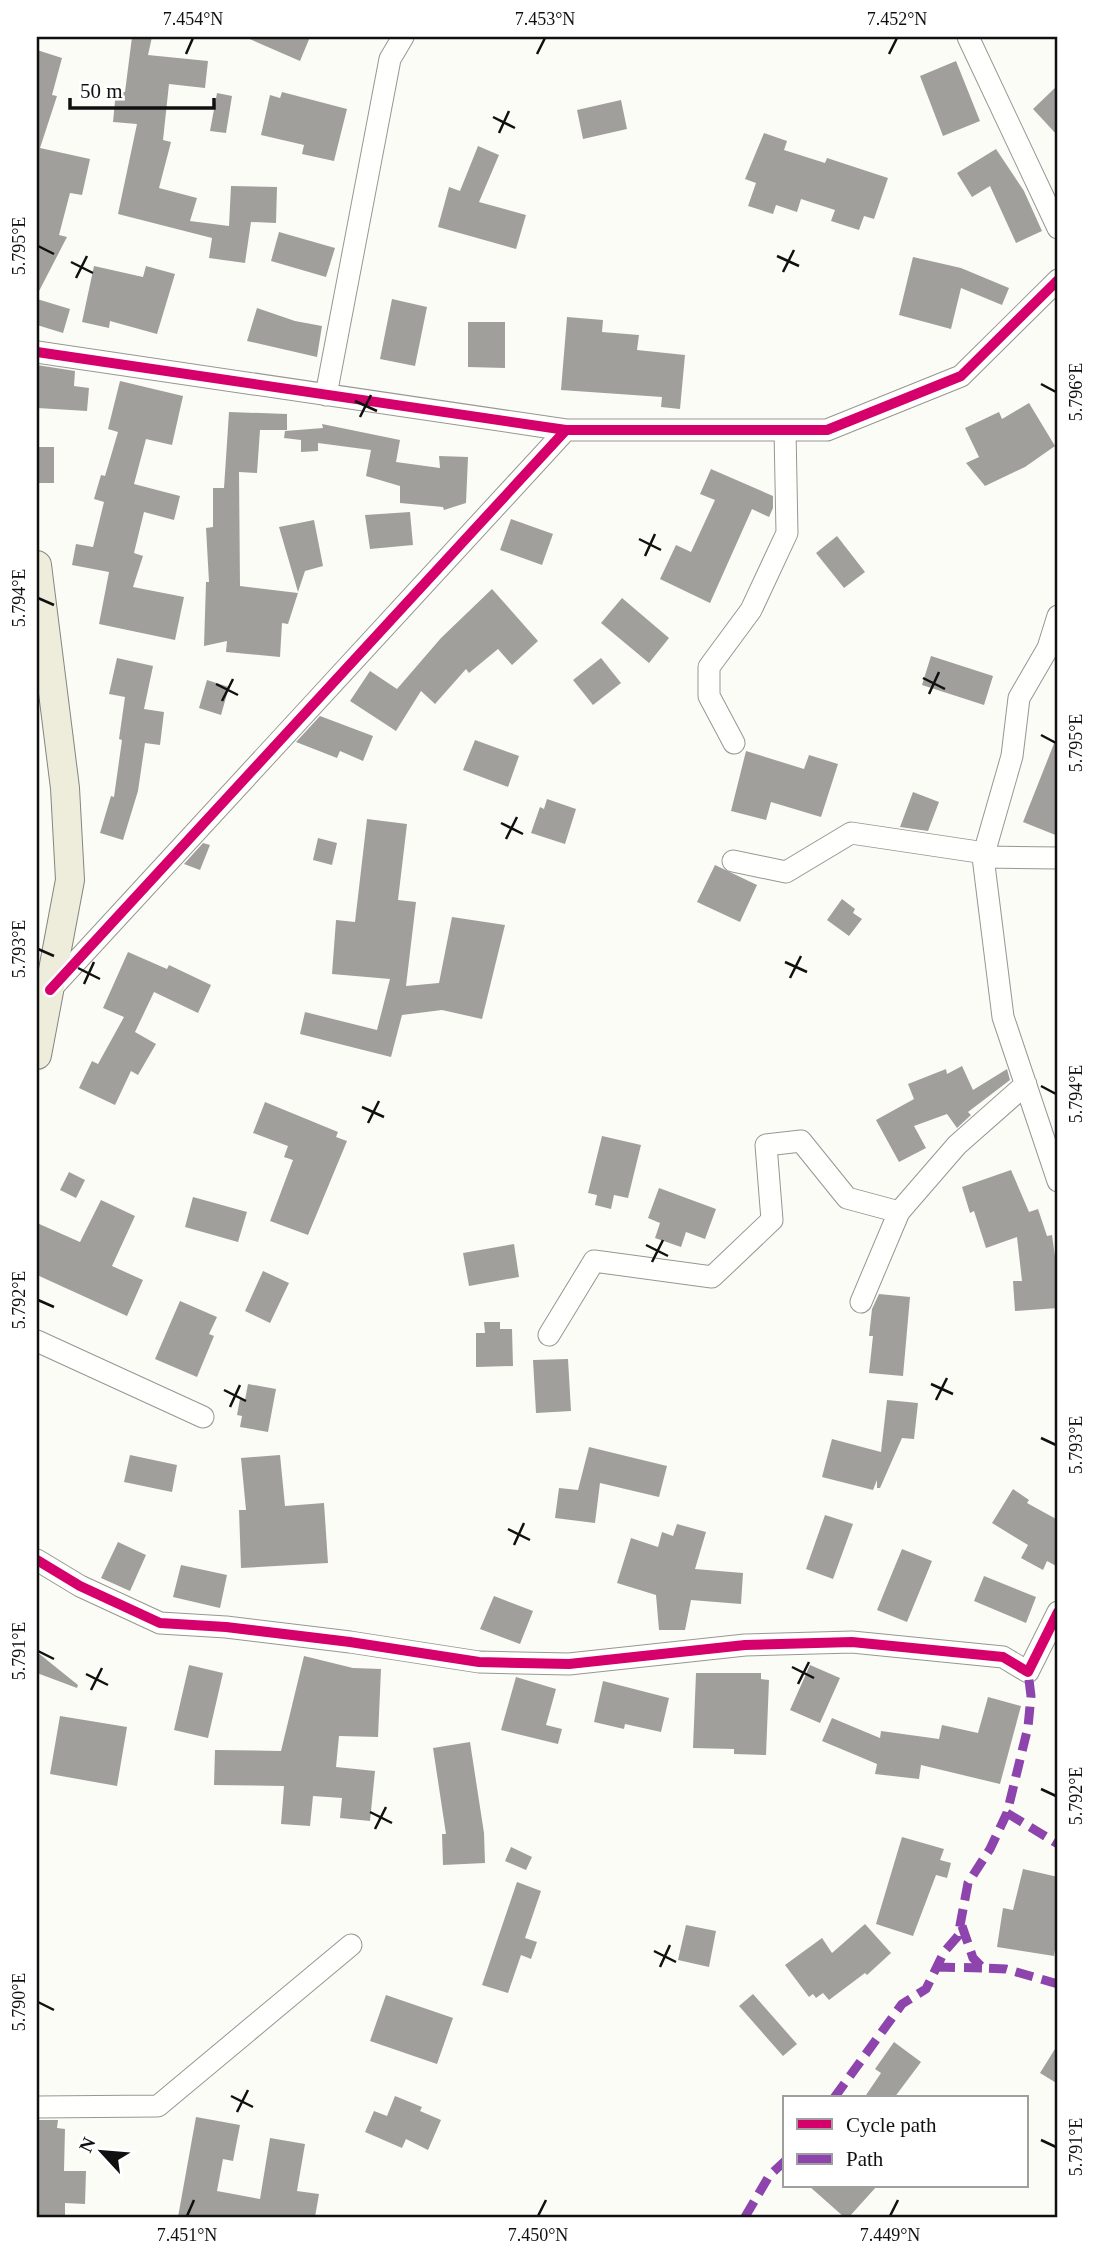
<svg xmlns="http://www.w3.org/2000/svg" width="1095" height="2254" font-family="Georgia,serif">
<rect width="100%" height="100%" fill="#fcfcf7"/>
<path fill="#a09f9c" d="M132,37H152L148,55L208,61L205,88L169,84L163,140L171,142L159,188L197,198L190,221L229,226L231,186L277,187L276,223L251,222L245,263L209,258L212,238L118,214L137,124L113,122L116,91L125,92Z
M245,37H310L300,61Z
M37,50L62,58L52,95L57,96L40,148L90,159L82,195L70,193L59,235L67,237L37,295Z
M956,61L980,121L943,136L920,76Z
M1058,85V136L1033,109Z
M282,92L347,109L334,161L302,154L304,145L261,135L270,95L280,98Z
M217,93L232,96L226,133L210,131Z
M621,100L627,129L583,139L577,110Z
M764,133L787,141L784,150L825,163L827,158L888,178L874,219L864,216L859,230L831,221L835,210L801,199L797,212L776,205L773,214L748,206L756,183L745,179Z
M478,146L499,155L479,202L526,215L516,249L438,227L449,187L460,191Z
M996,149L1024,191L1042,231L1016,243L990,186L972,197L957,173Z
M279,232L335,248L326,277L271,261Z
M913,257L961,268L1009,288L1002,305L961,288L951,329L899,315Z
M94,266L143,277L146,266L175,274L157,334L110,321L109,328L82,322Z
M37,299L70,309L63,333L37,325Z
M392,299L427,307L415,366L380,359Z
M257,308L295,321L322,326L317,357L247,341Z
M567,317L603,320L602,332L639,335L637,350L685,355L680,409L661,407L662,397L561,390Z
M468,322H505V368L468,367Z
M37,365L75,371L74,386L89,388L87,411L37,408Z
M120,381L183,396L172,445L146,439L134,484L180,496L174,520L144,512L134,553L143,556L133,587L184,597L175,640L99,624L109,572L72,565L76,544L93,547L104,502L94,499L101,475L105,476L118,432L108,429Z
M1029,403L1055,446L1025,467L985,486L966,463L979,457L965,428L999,412L1002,419Z
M229,412L287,414V430H260L257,473L239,472L240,586L298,593L288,624L282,623L280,657L226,652L227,641L204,646L206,582H209L206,528L213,527V488H224Z
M322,424L400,440L396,462L440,468L439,456L468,457L466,503L444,510L443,507L400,503V486L366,476L371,450L318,443V451L301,452V440L284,438L285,431L323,428Z
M37,447H54V483H37Z
M711,469L773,496V508L769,517L752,509L710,603L660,579L676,545L691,552L715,500L700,494Z
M410,512L413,545L370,549L365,515Z
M511,519L553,534L542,565L500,550Z
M314,520L323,566L305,571L298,592L279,527Z
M837,536L865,572L844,588L816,553Z
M492,589L538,641L512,665L498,649L469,673L466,669L435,704L421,691L396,731L350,701L370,671L397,689L441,638Z
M622,598L669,638L649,663L601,623Z
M931,656L993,676L984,705L922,685Z
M117,658L153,666L144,709L164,712L160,745L145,743L138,791L123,840L100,833L111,796L114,797L122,740L119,739L125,697L109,694Z
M601,658L621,683L593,705L573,680Z
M207,680L229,687L221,715L199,708Z
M320,716L373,736L363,761L340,751L337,758L296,742Z
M1057,736L1058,737V836L1023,822Z
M475,740L519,756L508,787L463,770Z
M746,751L804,769L809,755L838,764L821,817L771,802L766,820L731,811Z
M913,792L939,802L928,831L900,827Z
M547,799L576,809L565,844L531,833L540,807L544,809Z
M367,819L407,824L398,900L416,902L406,986L439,983L452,917L505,925L482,1019L442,1010L402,1015L391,1057L300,1034L305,1012L377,1030L390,979L332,974L336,920L355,922Z
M318,838L337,843L332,865L313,860Z
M203,843L210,845L200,870L184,864Z
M715,865L757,885L740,922L697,902Z
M842,899L855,909L853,913L862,919L849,936L827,920Z
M128,952L167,969L169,965L211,985L198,1013L154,992L135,1032L156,1044L138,1075L131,1071L115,1105L79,1088L92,1061L98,1064L124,1017L103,1008Z
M962,1066L973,1090L1007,1069L1010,1080L968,1112L971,1115L957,1128L947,1114L914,1126L926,1148L899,1162L876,1120L914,1099L908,1084L946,1069L947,1074Z
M265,1102L338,1132L336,1137L347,1141L308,1235L270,1221L293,1160L284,1157L288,1146L253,1133Z
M602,1136L641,1145L628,1198L614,1195L611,1209L595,1205L597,1195L588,1193Z
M1011,1170L1029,1212L1038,1209L1047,1236L1052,1235L1058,1278V1308L1015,1311L1013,1281H1022L1017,1237L986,1248L974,1211L970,1213L962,1187Z
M69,1172L85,1180L76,1198L60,1190Z
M659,1188L716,1209L705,1239L686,1232L681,1247L655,1238L660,1223L648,1218Z
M193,1197L247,1212L238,1242L185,1227Z
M101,1200L135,1216L112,1266L143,1280L127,1316L37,1275V1223L80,1242Z
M514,1244L519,1277L469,1286L463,1253Z
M263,1271L289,1283L270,1323L245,1311Z
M879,1294L910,1297L903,1376L869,1373L873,1336H869L872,1309Z
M180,1301L217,1317L209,1334L214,1336L197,1377L155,1359Z
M484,1322H500V1329H512L513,1366L476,1367V1333H485Z
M568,1359L571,1411L536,1413L533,1360Z
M248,1384L276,1389L268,1432L240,1427L242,1416L237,1415L240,1399L245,1400Z
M887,1400L918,1403L914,1439L902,1438L880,1488H877V1480L873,1490L822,1477L832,1439L881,1452Z
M589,1447L667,1466L659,1497L600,1483L595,1523L555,1518L559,1488L578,1490Z
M130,1455L177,1465L172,1492L124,1482Z
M280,1455L285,1506L324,1503L328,1563L241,1568L239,1510H246L241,1458Z
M1013,1489L1029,1500L1027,1503L1058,1520V1567L1047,1561L1043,1570L1021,1558L1028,1545L992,1523Z
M825,1515L853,1524L833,1579L806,1569Z
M677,1524L706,1532L695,1569L743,1573L741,1604L691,1600L685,1630H659L656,1595L617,1583L631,1538L658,1547L662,1532L673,1536Z
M118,1542L146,1555L130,1591L101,1578Z
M902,1549L932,1561L907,1622L877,1610Z
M181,1565L227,1575L220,1608L173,1597Z
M984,1576L1036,1597L1026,1623L974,1601Z
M494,1596L533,1611L520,1644L480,1629Z
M37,1652L78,1685L77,1688L37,1673Z
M304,1656L353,1668L381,1669L378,1737L339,1736L336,1767L375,1771L370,1821L340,1818L342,1798L313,1796L310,1826L281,1824L284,1786L214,1785L215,1750L281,1751Z
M189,1665L223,1673L208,1738L174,1730Z
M810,1665L840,1678L820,1723L790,1710Z
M696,1673H761V1679L769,1680L766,1755L734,1754V1749L693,1748Z
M516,1677L556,1689L546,1725L562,1729L558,1744L501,1730Z
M603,1681L669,1698L661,1732L625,1724L624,1729L594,1722Z
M988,1697L1021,1706L1000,1784L921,1765L919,1779L875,1774L877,1764L822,1741L832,1718L880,1738L881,1731L939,1739L942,1725L978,1733Z
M60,1716L127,1727L117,1786L50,1774Z
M470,1742L484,1833L485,1863L443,1865L442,1834H446L433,1748Z
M902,1837L944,1849L940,1860L951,1863L947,1878L936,1875L913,1936L876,1924Z
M511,1847L532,1857L526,1870L505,1861Z
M1023,1869L1058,1877V1929L1054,1956L997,1947L1003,1908L1013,1910Z
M517,1882L541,1891L525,1938L537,1942L531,1959L521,1955L508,1993L482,1985Z
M865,1924L891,1953L867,1975L865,1973L829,2000L823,1993L816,1998L813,1994L809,1997L785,1965L822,1938L832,1953Z
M686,1925L716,1931L709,1967L678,1960Z
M753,1994L797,2044L783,2056L739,2006Z
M386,1995L453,2018L437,2064L370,2041Z
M894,2042L921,2062L894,2098H864L881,2073L875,2069Z
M1058,2044V2084L1040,2073Z
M395,2096L422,2107L420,2111L441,2120L428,2150L406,2139L402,2148L365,2132L374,2111L387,2116Z
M196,2117L240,2125L233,2161L223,2159L217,2191L260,2199L270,2138L305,2144L297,2191L319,2194L315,2217H178Z
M37,2120H58L57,2128L65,2129L64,2171H86L85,2204L65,2203V2217H37Z
M809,2186H877L849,2217H844Z"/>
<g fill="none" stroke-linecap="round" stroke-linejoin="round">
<g stroke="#969694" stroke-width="23">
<path id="minor" d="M968,37L1058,228
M37,352L566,430H827L961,376L1058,280
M326,395L390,59L403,37
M1058,616L1048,648L1019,698L1012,756L983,857L1003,1017L1058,1181
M734,743L709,696V667L751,610L787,533L785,430
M983,857L1058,858
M733,861L786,872L851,833L985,853
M50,990L566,430
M861,1302L899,1212
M549,1335L594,1261L712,1277L772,1220L766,1145L801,1141L847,1198L899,1212L957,1145L1026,1084
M37,1341L203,1417
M37,1560L80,1586L160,1623L226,1627L350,1642L479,1662L569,1664L745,1645L852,1642L1003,1657L1028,1672L1058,1612
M37,2107L158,2106L351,1945"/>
</g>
<g stroke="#848481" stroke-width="30">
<path id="major" d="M37,565L65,788L70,880L37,1055"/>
</g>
<use href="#minor" stroke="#fffffe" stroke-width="21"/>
<use href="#major" stroke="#eeecda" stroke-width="28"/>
<path stroke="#8e44ad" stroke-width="9" stroke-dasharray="18 9" stroke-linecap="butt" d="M1007,1813L1058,1844
M962,1926L973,1958L983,1968L1006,1969L1058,1984
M937,1967L983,1968
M834,2098L902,2004L926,1989L944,1952L958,1936L968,1883L990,1849L1007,1813L1028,1727L1031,1696L1028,1672
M745,2217L769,2176L785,2161"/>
<g stroke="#fff" stroke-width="15">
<path id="cycleway" d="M37,352L566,430H827L961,376L1058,280
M50,990L566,430
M37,1560L80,1586L160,1623L226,1627L350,1642L479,1662L569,1664L745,1645L852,1642L1003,1657L1028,1672L1058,1612"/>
</g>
<use href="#cycleway" stroke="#d6006c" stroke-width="10"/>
</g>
<path fill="none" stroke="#101010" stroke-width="2.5" d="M186,54L193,38M537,54L545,38M889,54L897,38M493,117L515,128M499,133L509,111M38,246L54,254M777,256L799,266M71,262L93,273M783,272L794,250M76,278L87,256M1041,384L1056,392M355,401L377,411M360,417L371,395M639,539L661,550M645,556L655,534M38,598L54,605M923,678L945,689M216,684L238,695M929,694L939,672M222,701L233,679M1041,735L1056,743M501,823L523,834M506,839L517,817M38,949L54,956M785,962L807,972M78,968L100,979M790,978L801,956M84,984L94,962M1041,1086L1056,1094M362,1107L384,1117M368,1123L379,1101M646,1245L668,1256M652,1262L663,1240M38,1300L54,1307M931,1384L953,1394M224,1390L246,1401M936,1400L947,1378M230,1407L240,1385M1041,1438L1056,1445M508,1529L530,1540M514,1545L524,1523M38,1651L54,1659M792,1667L814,1678M86,1674L108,1685M798,1684L809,1662M91,1690L102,1668M1041,1789L1056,1796M370,1812L392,1823M375,1829L386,1807M654,1951L676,1962M660,1967L670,1945M38,2002L54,2010M231,2096L253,2107M237,2112L248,2090M1041,2140L1056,2147M187,2216L194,2200M538,2216L546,2200M890,2216L898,2200"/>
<rect width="1095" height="2254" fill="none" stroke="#ffffff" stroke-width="77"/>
<rect x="783" y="2096" width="245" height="91" fill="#ffffff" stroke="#9f9f9f" stroke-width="2"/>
<rect x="797" y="2119" width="35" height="10" fill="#d6006c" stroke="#9f9f9f" stroke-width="2"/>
<text x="846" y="2132" font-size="21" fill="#101010">Cycle path</text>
<rect x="797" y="2154" width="35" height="10" fill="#8e44ad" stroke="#9f9f9f" stroke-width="2"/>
<text x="846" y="2166" font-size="21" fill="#101010">Path</text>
<g transform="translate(102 2152) rotate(296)" stroke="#ffffff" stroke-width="5" paint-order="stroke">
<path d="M0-5L12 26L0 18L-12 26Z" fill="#101010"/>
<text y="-10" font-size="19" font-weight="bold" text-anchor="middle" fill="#101010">N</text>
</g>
<path d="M70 98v10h144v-10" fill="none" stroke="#101010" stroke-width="3.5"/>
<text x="80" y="98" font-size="21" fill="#101010" stroke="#ffffff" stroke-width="5" paint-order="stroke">50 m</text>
<rect x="38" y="38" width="1018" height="2178" fill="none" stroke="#101010" stroke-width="2.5"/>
<g font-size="18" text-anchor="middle" fill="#101010">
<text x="193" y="25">7.454°N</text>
<text x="545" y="25">7.453°N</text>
<text x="897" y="25">7.452°N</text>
<text transform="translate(19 246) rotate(-90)" y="6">5.795°E</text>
<text transform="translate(1076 392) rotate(-90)" y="6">5.796°E</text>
<text transform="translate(19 598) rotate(-90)" y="6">5.794°E</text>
<text transform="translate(1076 743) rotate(-90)" y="6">5.795°E</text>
<text transform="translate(19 949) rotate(-90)" y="6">5.793°E</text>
<text transform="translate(1076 1094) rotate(-90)" y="6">5.794°E</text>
<text transform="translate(19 1300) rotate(-90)" y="6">5.792°E</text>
<text transform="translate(1076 1445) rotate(-90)" y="6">5.793°E</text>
<text transform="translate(19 1651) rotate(-90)" y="6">5.791°E</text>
<text transform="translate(1076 1796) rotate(-90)" y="6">5.792°E</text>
<text transform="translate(19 2002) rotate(-90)" y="6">5.790°E</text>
<text transform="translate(1076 2147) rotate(-90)" y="6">5.791°E</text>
<text x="187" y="2241">7.451°N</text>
<text x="538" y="2241">7.450°N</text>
<text x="890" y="2241">7.449°N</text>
</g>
</svg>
